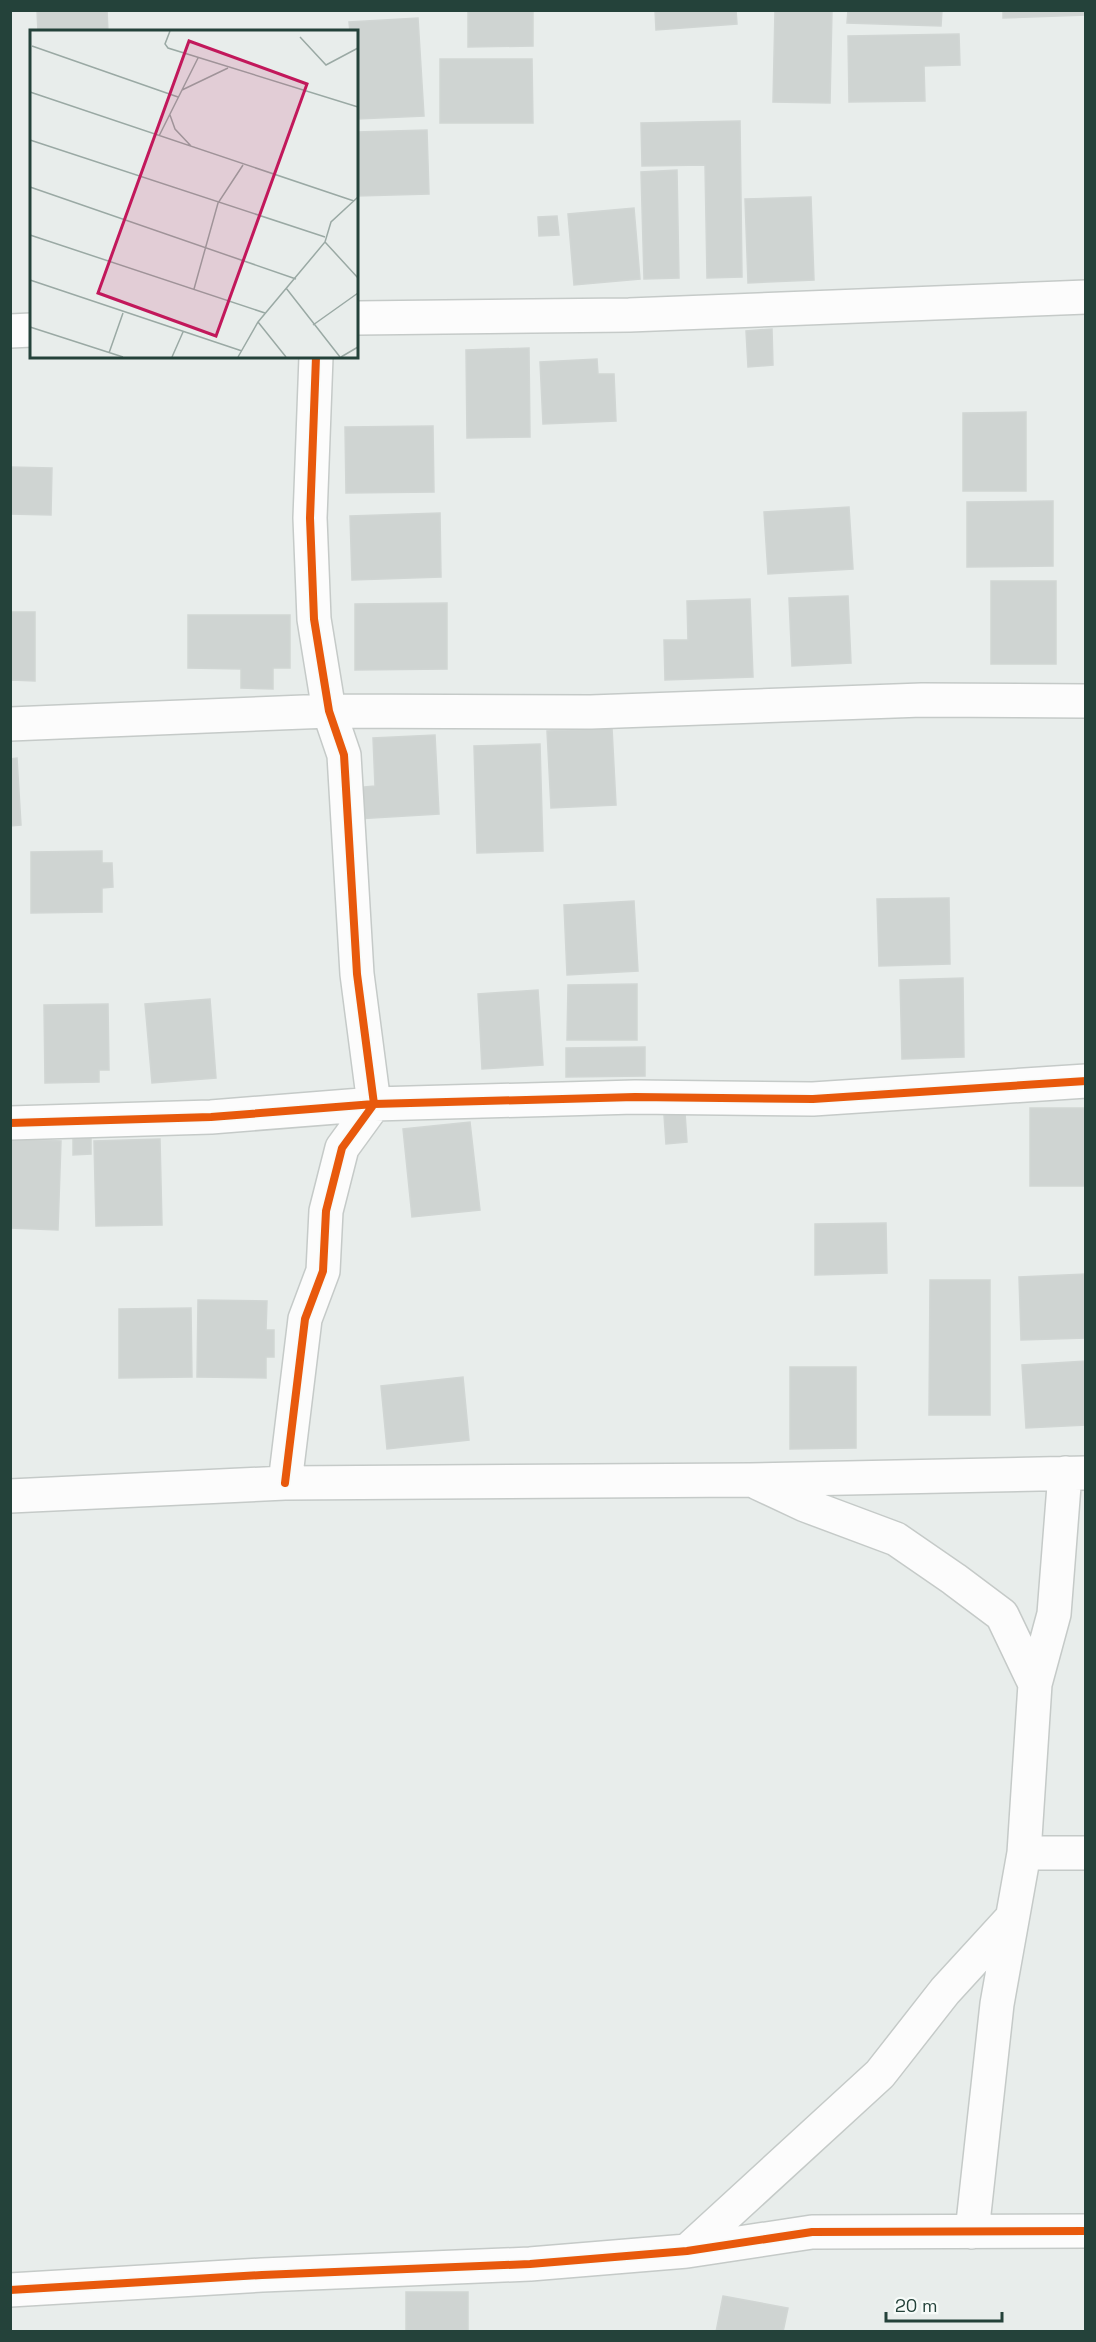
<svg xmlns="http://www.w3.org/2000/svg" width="1096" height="2342" font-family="'Space Grotesk',sans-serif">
<rect width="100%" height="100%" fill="#e8edeb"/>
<path fill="#cfd4d2" stroke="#d1d6d4" stroke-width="1.5" d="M37,10H107L108,32H38Z
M468,10H533V46L468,47Z
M655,10H736L737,24L656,30Z
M775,10H832L830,103L773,102Z
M848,10H942L941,26L847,23Z
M1003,10H1086V15L1003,18Z
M418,18L424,116L357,119V32H350L349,22Z
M959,34L960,65L924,66L925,101L849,102L848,36Z
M440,59H532L533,123H440Z
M740,121L742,277L707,278L705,165L642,166L641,123Z
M427,130L429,194L357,196V132Z
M677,170L679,278L644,279L641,172Z
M811,197L814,280L748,283L745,199Z
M634,208L640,279L574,285L568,214Z
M557,216L559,235L539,236L538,217Z
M772,329L773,365L748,367L746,331Z
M529,348L530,437L467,438L466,350Z
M597,359L598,374H614L616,421L543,424L540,362Z
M1026,412V491H963V413Z
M433,426L434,492L346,493L345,427Z
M10,467L52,468L51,515L10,514Z
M1053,501V566L967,567V502Z
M849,507L853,569L768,574L764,512Z
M440,513L441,577L352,580L350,516Z
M991,581H1056V664H991Z
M848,596L851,663L792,666L789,598Z
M750,599L753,677L665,680L664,640H688L687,601Z
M447,603V669L355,670V604Z
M10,612H35V681L11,680L10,683Z
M188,615H290V668H273V689L241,688V669L188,668Z
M612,728L616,805L551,808L547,731Z
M435,735L439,814L356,819L354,788L375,786L373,738Z
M540,744L543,851L477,853L474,746Z
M17,758L21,825L10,826V759Z
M102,851V863H112L113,887L102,888V912L31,913V852Z
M949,898L950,964L879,966L877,899Z
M634,901L638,971L567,975L564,905Z
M963,978L964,1057L902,1059L900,980Z
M637,984V1040H567L568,985Z
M538,990L543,1065L482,1069L478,994Z
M210,999L216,1078L152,1083L145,1004Z
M108,1004L109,1070H99V1082L45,1083L44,1005Z
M645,1047V1076L566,1077V1048Z
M1030,1108H1086V1186H1030Z
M685,1113L687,1142L666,1144L664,1115Z
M470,1122L480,1210L412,1217L403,1129Z
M73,1131H91V1154L73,1155Z
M10,1139L61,1141L58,1230L10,1228Z
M160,1139L162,1225L96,1226L94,1141Z
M886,1223L887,1273L815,1275V1224Z
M1086,1274V1338L1021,1340L1019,1277Z
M930,1280H990V1415H929Z
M198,1300L267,1301L266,1330H274V1357H266V1378L197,1377Z
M191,1308L192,1377L119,1378V1309Z
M1086,1361V1425L1026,1428L1022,1365Z
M790,1367H856V1448L790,1449Z
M463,1377L469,1440L387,1449L381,1386Z
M406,2292H468V2332H406Z
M723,2296L788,2308L783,2332H716Z"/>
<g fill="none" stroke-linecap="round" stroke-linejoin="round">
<g stroke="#c5cac8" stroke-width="36">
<path id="street" d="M357,318L629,315L1086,297
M10,331L32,330
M10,724L329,711L591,712L922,700L1086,701
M10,1123L211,1117L374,1104L635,1097L813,1099L1086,1081
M285,1483L305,1319L323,1271L326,1211L342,1148L374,1104L357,974L344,755L329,711L314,619L310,518L316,357
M758,1483L805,1505L896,1539L954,1579L1002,1615L1035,1684
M10,1496L285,1483L750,1480L1086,1473
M1024,1853H1086
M972,2232L997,2004L1024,1853L1035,1684L1054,1614L1065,1473
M687,2251L880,2074L945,1991L1011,1919
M10,2290L262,2275L530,2264L687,2251L812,2232L1086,2231"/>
</g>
<use href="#street" stroke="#fcfcfc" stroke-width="33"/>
<g stroke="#f7fbf9" stroke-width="11">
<path id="cycleway" d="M10,1123L211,1117L374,1104L635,1097L813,1099L1086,1081
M285,1483L305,1319L323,1271L326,1211L342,1148L374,1104L357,974L344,755L329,711L314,619L310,518L316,357
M10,2290L262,2275L530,2264L687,2251L812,2232L1086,2231"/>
</g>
<use href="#cycleway" stroke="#e8590c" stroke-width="8"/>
</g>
<g transform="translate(30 30)">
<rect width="328" height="328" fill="#e8edeb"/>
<path fill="none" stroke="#9aa9a4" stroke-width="1.5" d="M140,1L135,14L138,18L328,77M270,7L296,35L328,18M2,16L148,67M152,60L198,38M0,62L324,171M140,85L145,99L161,116M129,106L168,28M0,110L295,207M0,157L266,249M0,205L235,283M295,212L328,248M0,250L212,321M256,258L310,327M164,259L188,173L213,135M228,292L256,327M283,295L328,263M0,297L93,327M79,323L93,283M142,327L153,302M208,327L228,292L295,212L301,192L328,167M311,327L328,317"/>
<path fill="#c2185b" fill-opacity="0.15" stroke="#c2185b" stroke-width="3" d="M159,11L277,54L186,306L68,263Z"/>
<rect width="328" height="328" fill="none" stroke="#24423a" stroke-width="3"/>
</g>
<rect width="1096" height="2342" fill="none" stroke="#24423a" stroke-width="24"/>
<path d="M886 2312v9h116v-9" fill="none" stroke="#24423a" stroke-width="3"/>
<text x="895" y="2312" font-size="18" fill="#24423a" stroke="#f7fbf9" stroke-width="4.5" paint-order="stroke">20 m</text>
</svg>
